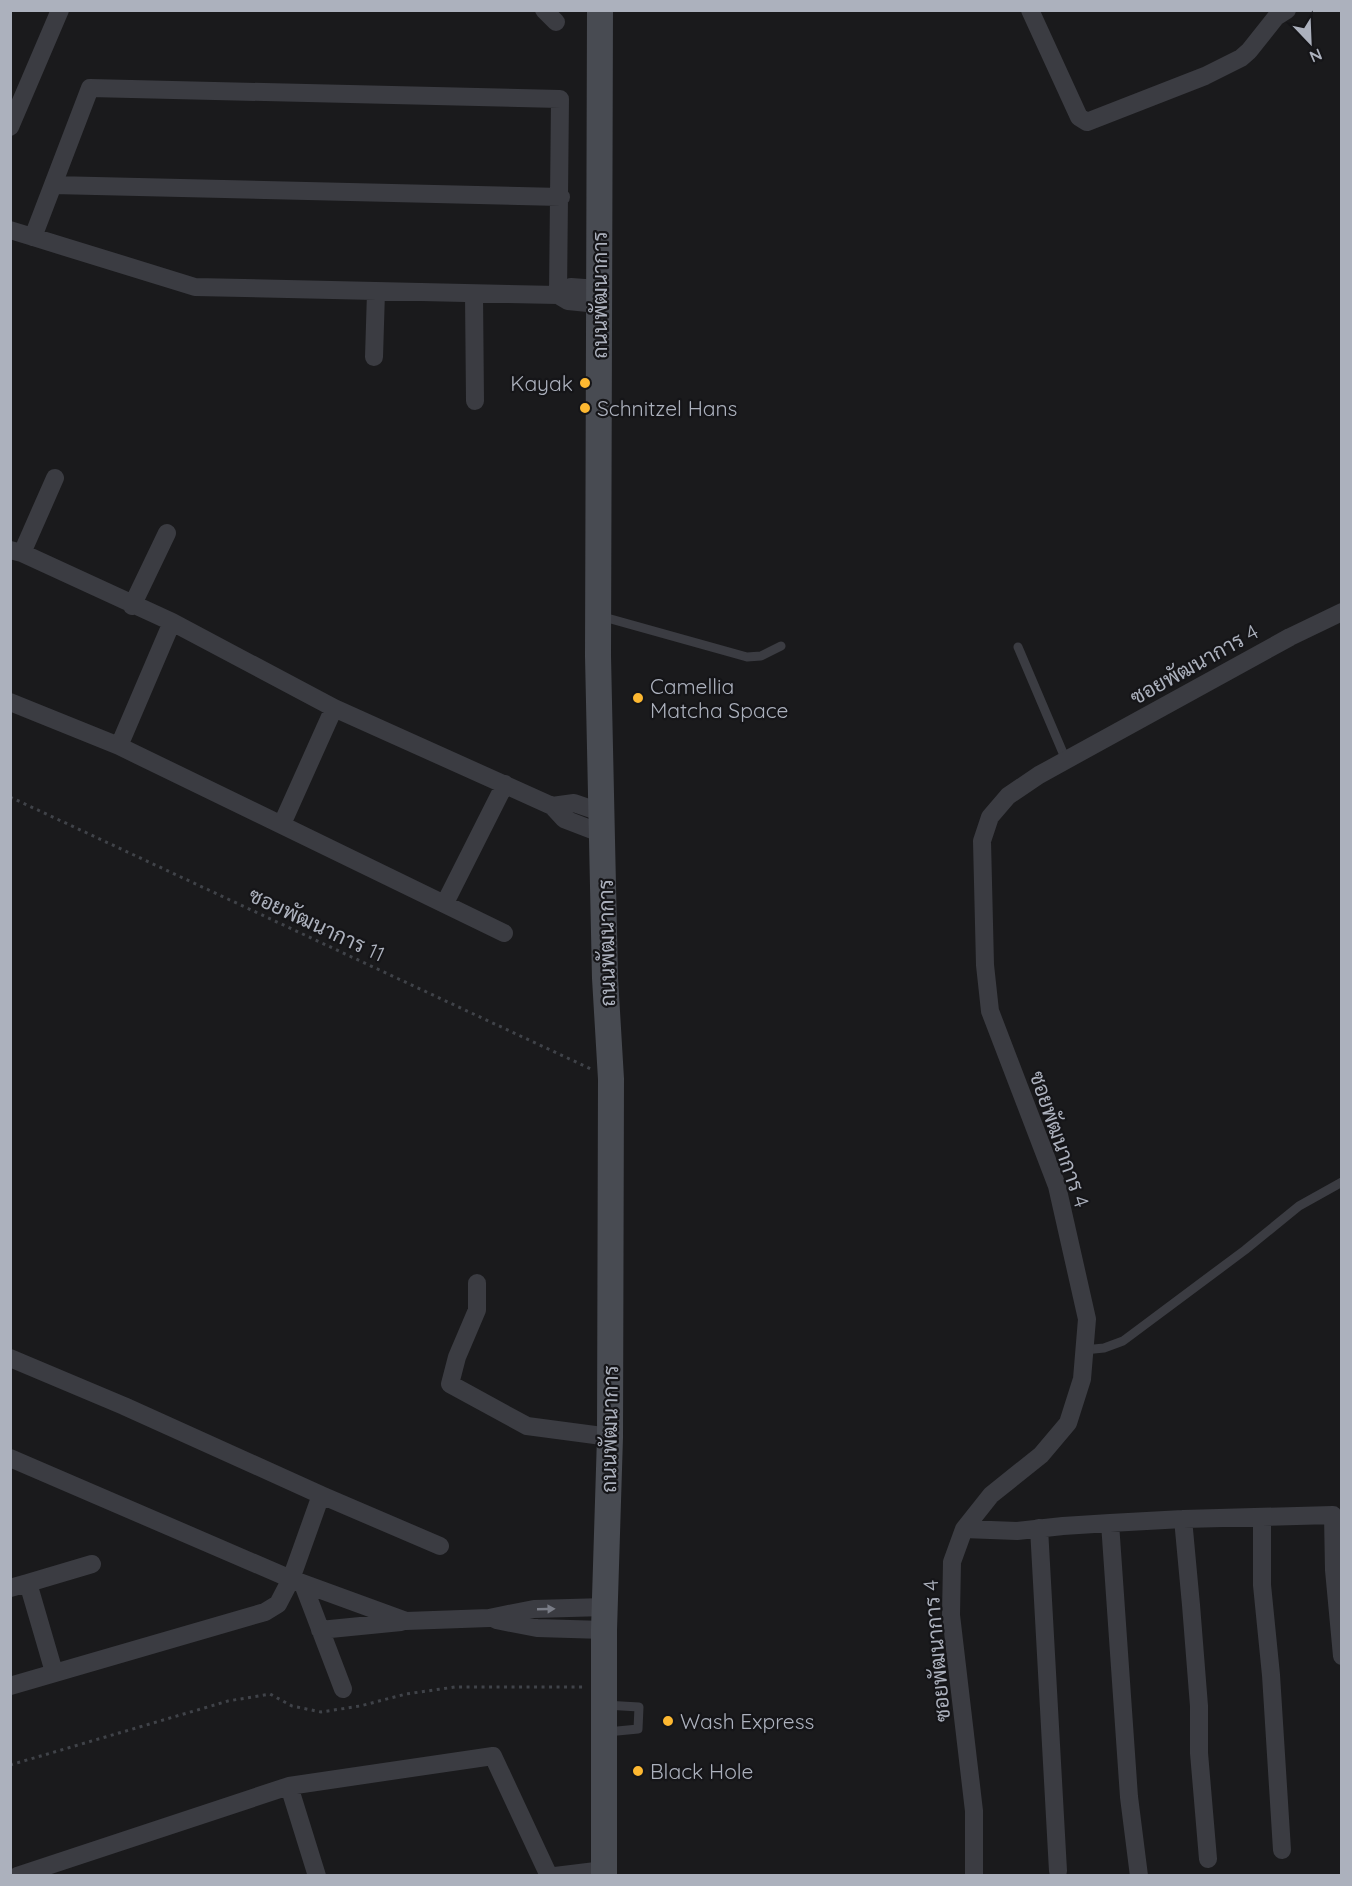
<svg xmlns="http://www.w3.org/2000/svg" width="1352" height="1886" font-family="Quicksand,Sarabun,sans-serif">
<rect width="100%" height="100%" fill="#1a1a1c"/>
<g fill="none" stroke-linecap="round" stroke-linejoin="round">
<path stroke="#404349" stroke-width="3" stroke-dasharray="3 4.5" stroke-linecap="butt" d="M10,797L591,1069
M10,1765L228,1701L270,1694L292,1706L321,1712L360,1706L406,1694L455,1687H584"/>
<path stroke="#3b3c42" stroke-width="9" d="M600,616L747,657L761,656L781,646
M1018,647L1066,760
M1084,1350L1104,1348L1123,1341L1245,1250L1299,1206L1342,1182
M605,1705L639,1707L638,1729L607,1732"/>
<path stroke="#3b3c42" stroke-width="18" d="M544,10L556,22
M1030,10L1079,117L1087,122L1205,76L1241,58L1249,51L1276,17L1287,10
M10,127L60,10
M53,185L561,197
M10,230L33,237L195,287L558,295L560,99L90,88L33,237
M474,295L475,401
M598,304L568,301L558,295L571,287L598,289
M374,357L376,292
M10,550L22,553L172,622L334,708L552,806
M22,553L55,478
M132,606L167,533
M10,702L119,746L504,933
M119,746L172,622
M603,813L574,803L552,806L564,819L603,834
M282,824L334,708
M445,903L505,784
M477,1283V1310L457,1357L450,1384L527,1426L610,1437
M10,1358L124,1406L321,1495L291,1579L278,1604L265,1612L10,1686
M10,1458L291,1579L406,1621L489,1618L534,1609L605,1607
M321,1495L440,1546
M1262,1517V1585L1271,1675L1282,1850
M1183,1519L1191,1605L1199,1706V1753L1208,1859
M1110,1523L1183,1519L1333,1515L1334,1570L1342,1656
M1039,1528L1058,1871
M964,1529L1017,1531L1063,1526L1110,1523L1129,1797L1139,1876
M28,1583L92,1564
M303,1584L343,1689
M10,1588L28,1583L54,1672
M496,1620L537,1628L604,1630
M320,1630L401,1622
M289,1786L317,1876
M17,1876L289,1786L493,1756L549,1876
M555,1876L604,1870
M974,1876V1811L951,1615L952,1562L964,1529L991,1495L1041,1455L1068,1423L1082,1379L1087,1319L1057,1186L990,1011L985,965L982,841L990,817L1008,796L1039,775L1290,637L1342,612"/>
<path stroke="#484b52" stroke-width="26" d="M600,10L598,656L605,978L611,1079L610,1437L604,1630V1876"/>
</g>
<defs><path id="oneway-solid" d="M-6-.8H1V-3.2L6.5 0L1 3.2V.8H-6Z" transform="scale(1.5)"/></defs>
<use fill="#797c86" href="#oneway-solid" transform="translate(546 1609) rotate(-2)"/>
<g fill="#fdb831" stroke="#151518" stroke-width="2">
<circle cx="585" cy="383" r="6"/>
<circle cx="585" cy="408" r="6"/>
<circle cx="638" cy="698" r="6"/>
<circle cx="668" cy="1721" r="6"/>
<circle cx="638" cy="1771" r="6"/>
</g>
<g text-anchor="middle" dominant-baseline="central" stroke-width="4.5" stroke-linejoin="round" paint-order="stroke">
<g font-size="21" fill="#acb1bd" stroke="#151518">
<text transform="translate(599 295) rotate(-90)">ถนนพัฒนาการ</text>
<text transform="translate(1194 664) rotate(-29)">ซอยพัฒนาการ 4</text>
<text transform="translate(317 924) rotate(25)">ซอยพัฒนาการ 11</text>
<text transform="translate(606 943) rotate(-91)">ถนนพัฒนาการ</text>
<text transform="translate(1060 1139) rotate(71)">ซอยพัฒนาการ 4</text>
<text transform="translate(609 1429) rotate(-89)">ถนนพัฒนาการ</text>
<text transform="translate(936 1651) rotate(-95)">ซอยพัฒนาการ 4</text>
</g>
<g font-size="21" fill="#acb1bd" stroke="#151518" text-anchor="start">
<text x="573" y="383" text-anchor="end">Kayak</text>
<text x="597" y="408">Schnitzel Hans</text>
<text x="650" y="686">Camellia<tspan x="650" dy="24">Matcha Space</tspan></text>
<text x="680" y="1721">Wash Express</text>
<text x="650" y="1771">Black Hole</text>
</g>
</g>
<rect width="1352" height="1886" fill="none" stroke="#acb1bd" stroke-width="24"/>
<g transform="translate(1310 42) rotate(157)" stroke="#151518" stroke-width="4.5" paint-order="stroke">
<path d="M0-4.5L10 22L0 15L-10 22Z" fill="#acb1bd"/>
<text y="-9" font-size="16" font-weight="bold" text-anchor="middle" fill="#acb1bd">N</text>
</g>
</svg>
